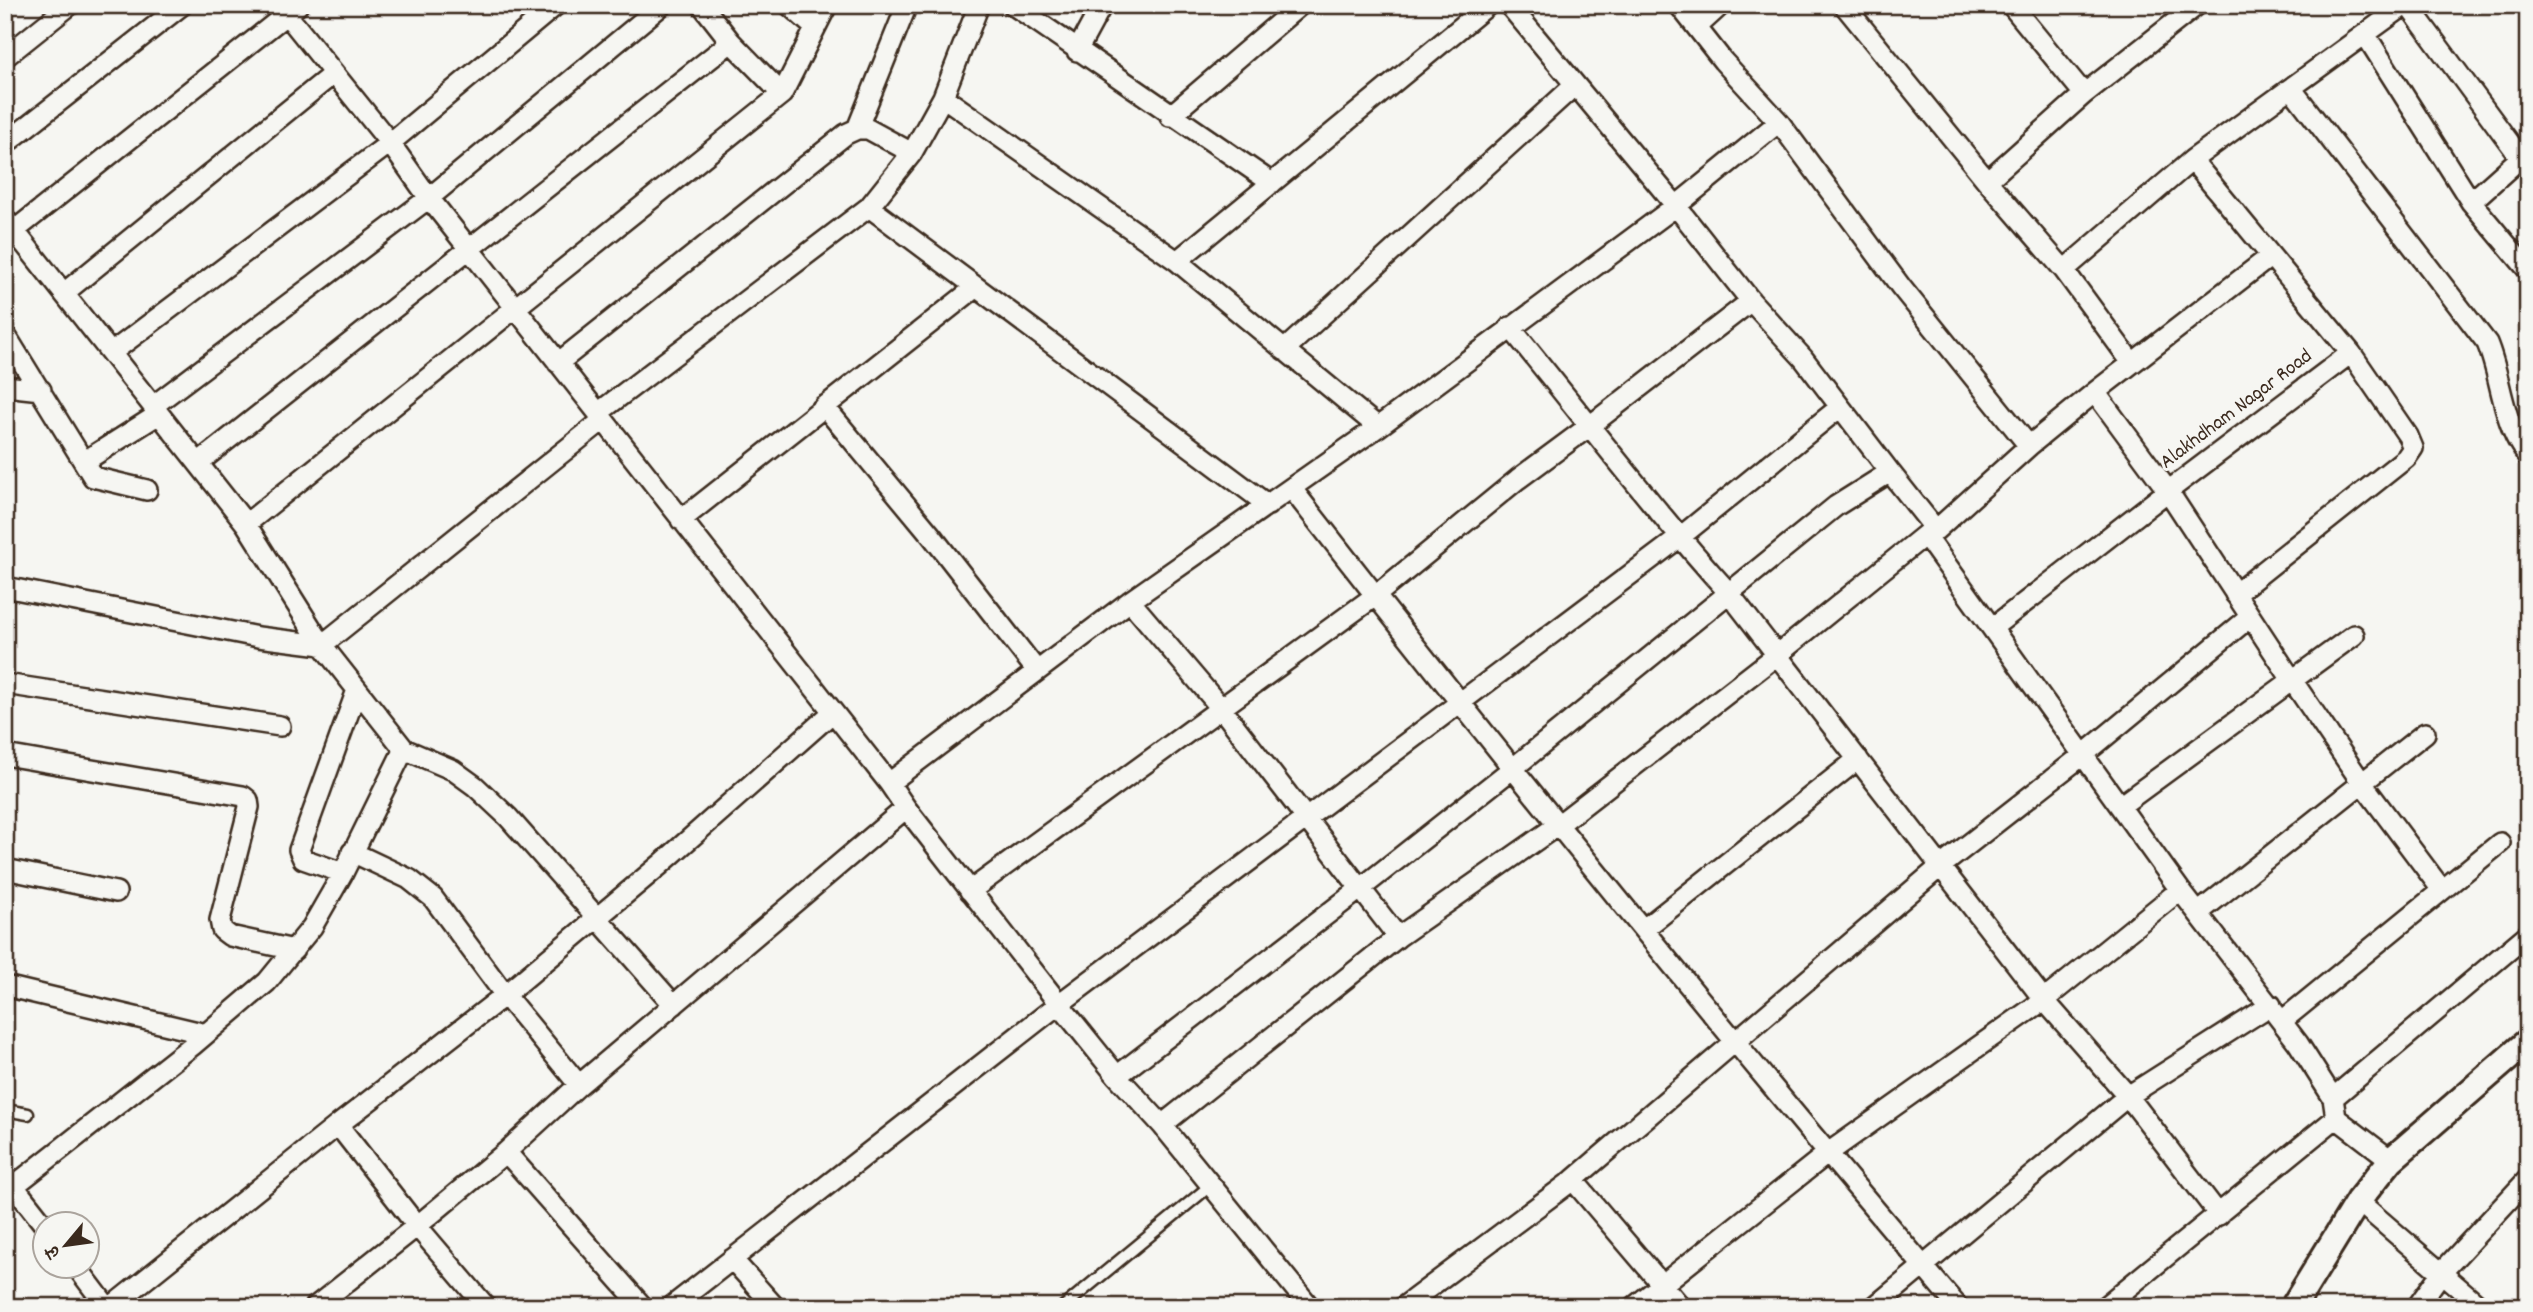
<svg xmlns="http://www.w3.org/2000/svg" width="2533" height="1312" font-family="Dekko,'Playpen Sans Deva',sans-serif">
<rect width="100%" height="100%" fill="#f6f6f2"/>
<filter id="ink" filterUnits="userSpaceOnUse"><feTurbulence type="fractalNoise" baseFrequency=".0143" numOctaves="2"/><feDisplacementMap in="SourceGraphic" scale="14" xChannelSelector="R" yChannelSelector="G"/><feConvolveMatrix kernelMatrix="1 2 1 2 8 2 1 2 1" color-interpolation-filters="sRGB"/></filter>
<g filter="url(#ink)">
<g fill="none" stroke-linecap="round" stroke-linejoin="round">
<g stroke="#3b2a1e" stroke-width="15">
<path id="service" d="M5,1110L28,1114
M1063,1307L1211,1185"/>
</g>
<g stroke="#3b2a1e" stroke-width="24">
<path id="minor" d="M279,5L390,143L429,198L889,783L906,808L1059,1004L1117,1076L1162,1125L1310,1307
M702,5L731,42L782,94
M789,5L815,28
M979,5L943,97L1177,261L1488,5
M1013,5L1272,183
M1509,5L1676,206L1751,301L1803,358L1890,472
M1679,5L1723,61L1779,122L1901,287L2029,446L2095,392L2168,491L2351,353L2192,160L2365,34L2471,202L2528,270
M1844,5L1987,181L2064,270L2192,160
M2408,5L2520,157
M1697,27L1721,5
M2365,34L2405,5
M1077,51L1102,5
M5,57L70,5
M2291,88L2487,343C2499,372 2501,404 2514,433C2517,441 2523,449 2528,457
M2084,94L2197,5
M1170,116L1300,5
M857,129L907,5
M5,144L182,5
M1987,181L2084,94L2011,5
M2471,202L2528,151
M869,207L1268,505
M5,219L246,524L322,645L404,749L343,873L312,927L267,982L193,1045L5,1193
M14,231L298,5
M1177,261L1378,427
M2064,270L2132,363
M64,293L333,74
M1510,327C1583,416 1652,508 1729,593L2044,1000L2128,1096L2219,1215
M5,334L93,477L147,490
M1284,350L1575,85
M111,353L390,143L556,5
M558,363L846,134L857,129H868L912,153
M5,386L41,390
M2095,392L2271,256
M153,406L429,198L662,5
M824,406L931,535L1037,671
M598,413L869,207L912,153L943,97
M85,461L159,414
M198,463L731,42
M1292,489C1508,766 1729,1039 1958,1307
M681,520L976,287
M246,524L782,94L827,5
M1925,535L2180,890
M5,587L258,637L322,645L603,420
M2235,594L2406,458L2413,448L2408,436L2351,353
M1130,601L1221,708L1398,937
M1992,628L2168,491L2292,680L2362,783L2442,890
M5,684L280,726
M832,713L660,865L505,995L338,1125L417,1226L506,1152L579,1085L906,808
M404,749L453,770L475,786L508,817L674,1005
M5,755L243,796L248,800L249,807L220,920L222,930L230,936L294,950
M889,783L1130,601L1378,427L1676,206L1779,122
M2120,806L2354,635
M352,852L409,879L433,898L505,995L579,1085
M5,869L116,892
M343,873L303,859L299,850L357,690
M970,891L1375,596L1518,479L1591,425L1751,301
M2198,913L2425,733
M1644,929L1858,759
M5,986L206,1034
M2282,1021L2500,843
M1117,1076L1360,889L1512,769L1836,506L1890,472L1936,530L2029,446
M2333,1098L2528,934
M1162,1125L1398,937L1558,825L1777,655L1925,535L1936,530
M506,1152L643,1307
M1573,1180L1681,1307
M13,1185L46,1227
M2358,1201L2481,1307
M732,1259L775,1307
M76,1266L107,1307
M111,1307L338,1125
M315,1307L417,1226L486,1307
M671,1307L1059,1004L1679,538L1839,408
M1403,1307L1573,1180L1941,866L2083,755L2250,617
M1634,1307L1828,1153L2044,1000L2180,890L2298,1043L2333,1098L2336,1118L2391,1160
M1874,1307L2128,1096L2271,1005
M2104,1307L2336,1118
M2417,1307L2441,1273L2528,1179"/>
</g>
<g stroke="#3b2a1e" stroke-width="30">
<path id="tertiary" d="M2293,1307L2358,1201L2391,1160L2528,1041"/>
</g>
<use href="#service" stroke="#f6f6f2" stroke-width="10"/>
<use href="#minor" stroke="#f6f6f2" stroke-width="19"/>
<use href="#tertiary" stroke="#f6f6f2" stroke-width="24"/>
</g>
</g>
<g text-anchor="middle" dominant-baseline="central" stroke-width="6" stroke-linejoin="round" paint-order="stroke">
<g font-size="21" fill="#3b2a1e" stroke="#f6f6f2">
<text transform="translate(2237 410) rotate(-37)">Alakhdham Nagar Road</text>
</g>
</g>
<rect width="2533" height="1312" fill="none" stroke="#f6f6f2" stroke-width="28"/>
<rect x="14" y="14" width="2505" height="1284" fill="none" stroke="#3b2a1e" stroke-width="2.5" filter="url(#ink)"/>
<g transform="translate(66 1245) rotate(241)"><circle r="33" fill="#f6f6f2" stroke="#aba49d" stroke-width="2"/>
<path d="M0-5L12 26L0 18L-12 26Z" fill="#3b2a1e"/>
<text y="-10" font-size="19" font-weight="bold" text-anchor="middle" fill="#3b2a1e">उ</text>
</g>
</svg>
